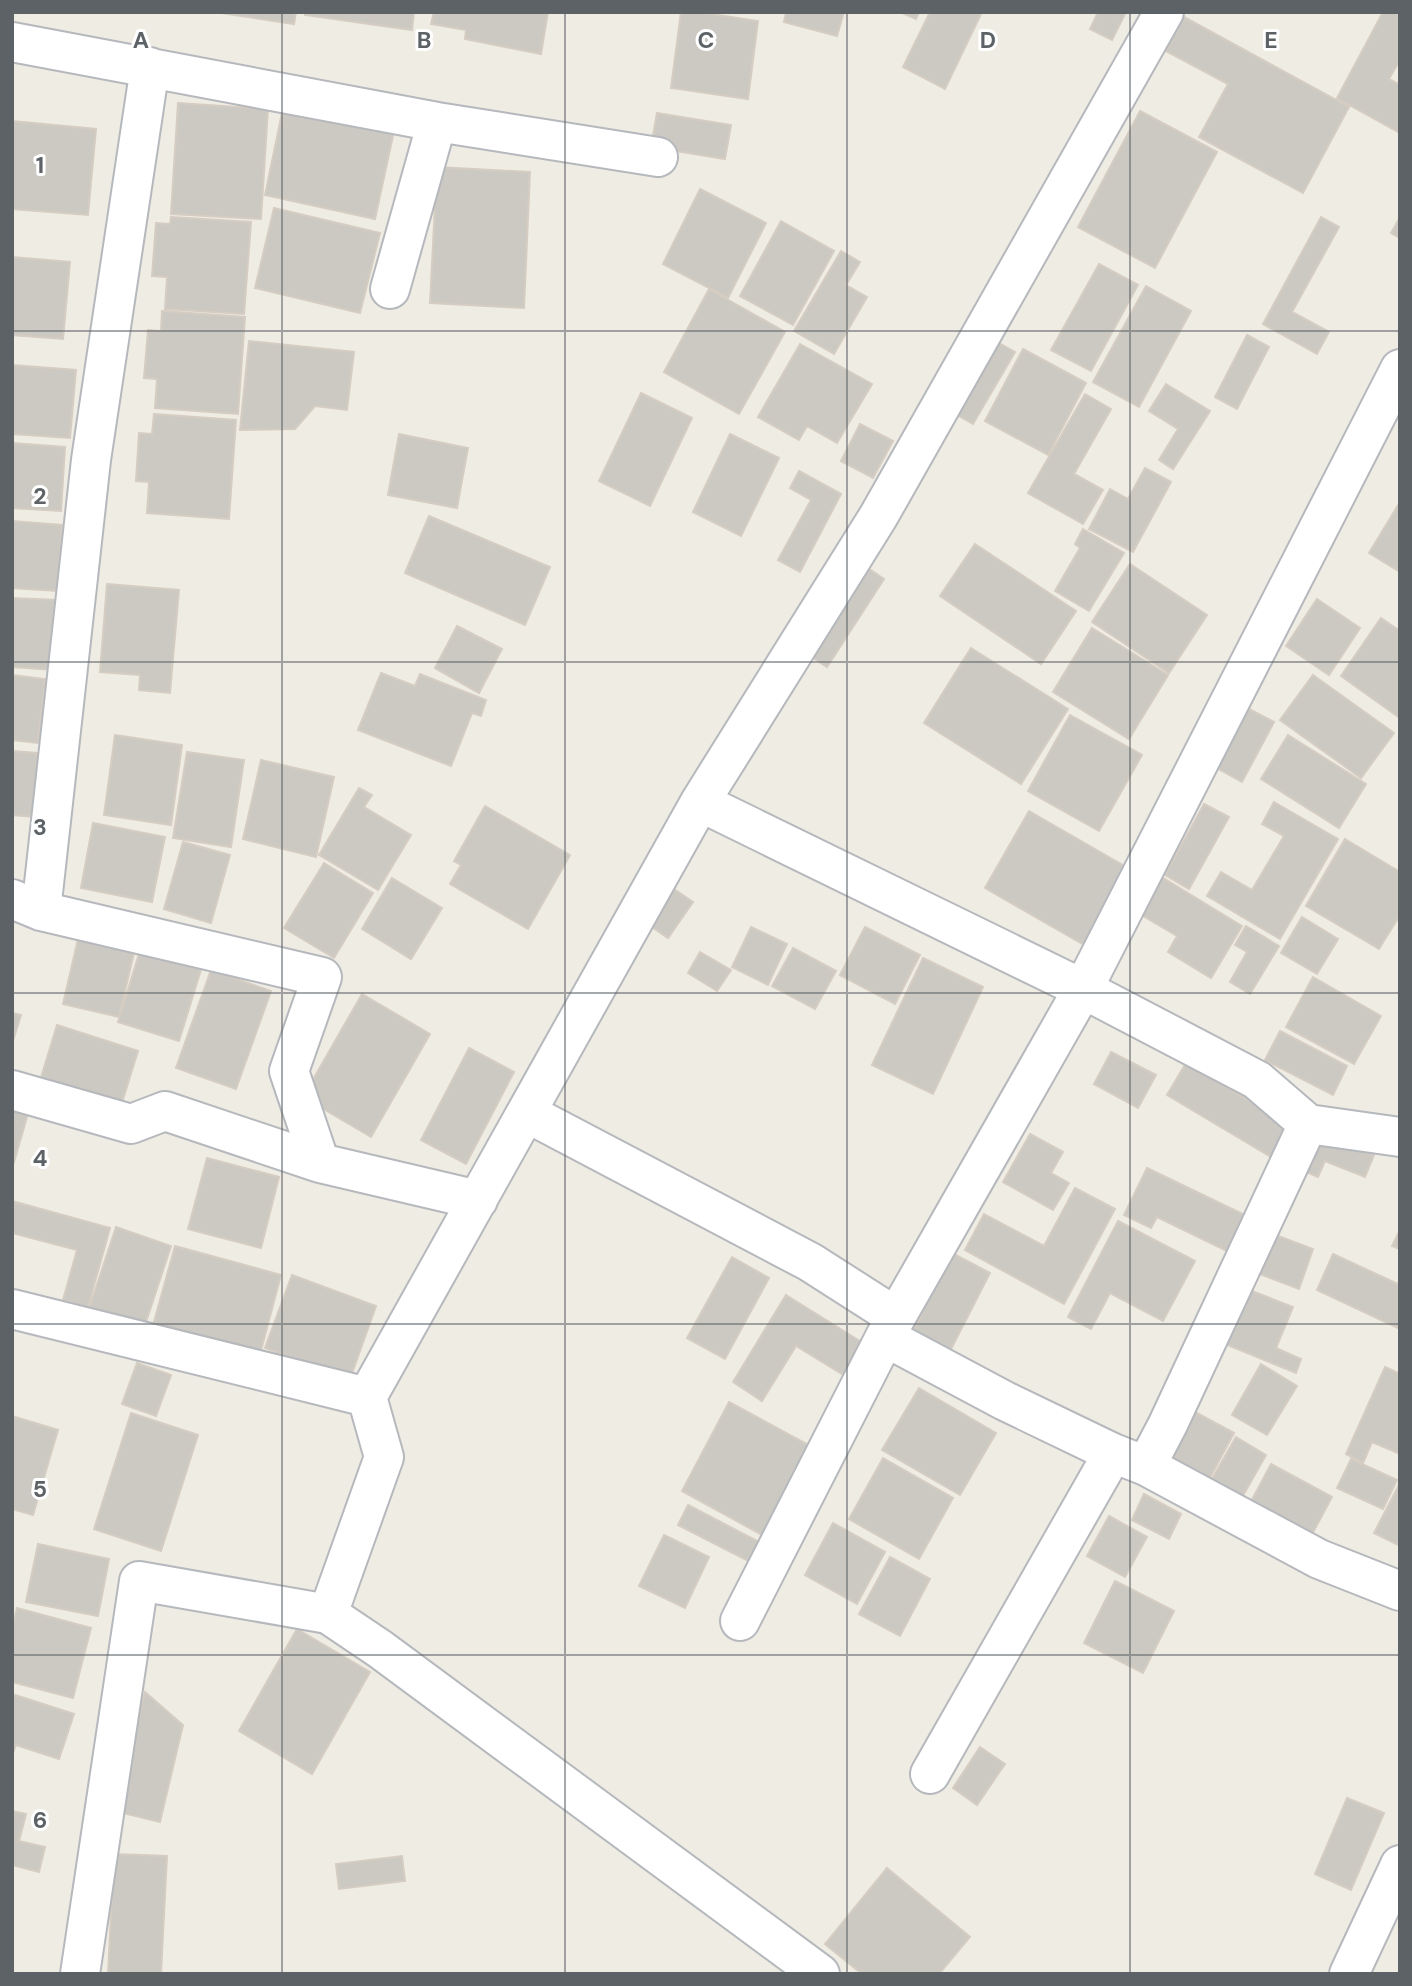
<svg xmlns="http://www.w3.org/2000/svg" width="1412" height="1986" font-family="'DM Sans',sans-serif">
<rect width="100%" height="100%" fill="#efece4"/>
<path fill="#ccc9c3" stroke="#d5ccc2" stroke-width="2" d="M215,12H296L294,24Z
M305,12H414L412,30L305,15Z
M434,12H548L541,54L465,39L466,30L431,24Z
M681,12H698L758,21L748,99L671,88Z
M786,12H844L837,36L784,22Z
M900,12H919L916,19Z
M930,12H982L945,89L903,67Z
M1098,12H1126L1112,40L1090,29Z
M1383,12H1393L1400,16V60L1389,79L1400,85V133L1337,98Z
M1184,17L1349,107L1303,193L1199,137L1228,84L1166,51Z
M178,103L268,109L261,219L171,214Z
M283,108L394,131L375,219L265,195Z
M1140,111L1217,152L1155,268L1078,227Z
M657,113L731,125L725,159L651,147Z
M12,121L96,129L88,215L12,209Z
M437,167L530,172L524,308L430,303Z
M700,189L766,223L728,298L663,264Z
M274,208L380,233L360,313L255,288Z
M171,217L251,222L244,314L165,309L167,277L152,276L156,223L170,224Z
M1321,217L1339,227L1292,312L1329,332L1317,354L1263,324Z
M1400,217V238L1391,233Z
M781,221L834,251L793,325L740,296Z
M841,251L860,262L846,285L867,297L834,354L794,331Z
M12,257L70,262L63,339L12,335Z
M1099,264L1138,285L1091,371L1051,350Z
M1146,286L1191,311L1139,407L1093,382Z
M709,289L785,332L739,414L664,372Z
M162,311L245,317L238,414L155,408L157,379L144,378L148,330L161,331Z
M1247,335L1269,347L1237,409L1215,397Z
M992,339L1015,352L973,424L950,411Z
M249,341L354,352L347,410L315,406L295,429L240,430Z
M800,344L872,384L837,443L807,426L799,440L758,417Z
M1023,349L1086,383L1048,455L985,421Z
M12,365L76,370L70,438L12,434Z
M1166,384L1210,411L1173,469L1159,460L1178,429L1149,411Z
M641,393L692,418L650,506L599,481Z
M1085,394L1111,409L1074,474L1103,490L1083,524L1028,493Z
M154,414L236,420L229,519L147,513L149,482L136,481L139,433L152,434Z
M860,424L893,441L873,478L841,461Z
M399,434L468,448L457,508L388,495Z
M730,434L779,458L741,536L693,512Z
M12,443L65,447L61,511L12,508Z
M1145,468L1171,482L1133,552L1089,529L1110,489L1128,499Z
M799,471L841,494L800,572L778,560L811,500L790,488Z
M1400,502V572L1369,553Z
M429,516L550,567L525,625L405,573Z
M12,521L62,525L57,591L12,588Z
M1083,529L1124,553L1089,611L1055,591L1080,548L1075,544Z
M975,544L1076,611L1041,664L940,596Z
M862,564L884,579L827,667L806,653Z
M1130,564L1207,615L1169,673L1092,622Z
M107,584L179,590L170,693L139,690L140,675L100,672Z
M12,598L57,600L54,670L12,667Z
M1317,599L1360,628L1329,675L1286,646Z
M1381,618L1400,631V718L1341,676Z
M457,626L502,649L479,693L435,668Z
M1092,628L1168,675L1129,739L1053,692Z
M971,648L1068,709L1021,784L924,723Z
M381,673L415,686L420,674L486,700L481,716L472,713L451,766L358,730Z
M12,675L45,679L38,743L12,740Z
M1313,675L1394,733L1361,778L1280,720Z
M1249,709L1274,722L1242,782L1217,768Z
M1070,715L1142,755L1099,831L1028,791Z
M115,735L182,745L171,825L104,815Z
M1288,735L1366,784L1339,828L1261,779Z
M12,751L37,753L34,817L12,815Z
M187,752L244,760L231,847L173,838Z
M261,760L334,777L316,857L243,839Z
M359,788L372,795L364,807L411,835L378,890L319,855Z
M1274,802L1338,839L1280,939L1207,896L1221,872L1252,890L1284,836L1262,824Z
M1204,804L1229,817L1189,889L1165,875Z
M485,806L570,855L528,929L450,884L461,865L454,861Z
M1029,811L1128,868L1084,945L985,888Z
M93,823L165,837L152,902L81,888Z
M1345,839L1400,872V915L1379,949L1306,906Z
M183,842L230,855L211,923L164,909Z
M324,863L373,893L334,958L284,928Z
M1160,876L1242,926L1211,978L1168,952L1177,936L1138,913Z
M392,878L442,908L411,959L362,929Z
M671,887L693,902L668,938L646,923Z
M1302,917L1338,939L1317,974L1281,953Z
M81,926L137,940L119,1017L63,1004Z
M1246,926L1279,946L1250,994L1230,982L1247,952L1235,945Z
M751,927L787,944L768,985L732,967Z
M865,927L920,955L895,1004L840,975Z
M143,941L204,960L179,1041L118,1022Z
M793,948L836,971L815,1009L772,986Z
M700,952L731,970L717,991L688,973Z
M923,958L983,987L933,1094L872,1065Z
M211,970L271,991L236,1089L176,1068Z
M1313,977L1381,1016L1354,1064L1286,1027Z
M362,994L430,1034L371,1137L303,1097Z
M12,1013L21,1015L12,1044Z
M57,1025L138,1051L120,1109L39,1084Z
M1280,1031L1347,1066L1333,1095L1265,1060Z
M469,1048L514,1072L466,1164L421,1140Z
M1111,1052L1156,1075L1138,1108L1094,1084Z
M1186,1063L1295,1128L1276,1160L1167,1095Z
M12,1106L29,1110L12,1169Z
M1309,1129L1374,1155L1365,1177L1325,1161L1318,1177L1294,1167Z
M1030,1134L1063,1152L1051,1173L1069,1183L1053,1210L1003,1182Z
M207,1158L279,1177L261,1248L188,1229Z
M1147,1168L1255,1220L1237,1256L1157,1217L1151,1228L1124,1215Z
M1075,1188L1115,1209L1064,1304L965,1250L984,1214L1044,1246Z
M12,1201L110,1228L88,1307L63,1300L77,1250L12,1233Z
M1118,1221L1195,1261L1163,1321L1110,1293L1091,1329L1068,1317Z
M116,1227L171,1246L144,1328L89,1309Z
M1400,1230V1249L1392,1246Z
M1268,1232L1313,1249L1299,1289L1254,1272Z
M175,1246L281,1275L259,1358L152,1329Z
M952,1253L990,1273L946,1359L909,1340Z
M1333,1254L1400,1285V1329L1317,1290Z
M732,1257L769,1278L725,1359L687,1338Z
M292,1275L376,1306L350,1379L265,1348Z
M1247,1289L1293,1307L1276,1348L1301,1359L1296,1373L1225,1344Z
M786,1295L871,1348L852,1380L796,1346L762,1401L733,1382Z
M137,1363L171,1375L156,1416L122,1404Z
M1261,1364L1297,1386L1267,1435L1232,1415Z
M1385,1367L1400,1374V1454L1372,1442L1363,1463L1346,1454Z
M919,1388L996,1433L960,1495L882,1450Z
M729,1402L812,1447L764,1536L682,1491Z
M1195,1412L1234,1433L1205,1487L1166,1466Z
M131,1413L198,1435L161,1551L94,1529Z
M12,1416L58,1430L33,1515L12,1509Z
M1236,1437L1266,1455L1236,1508L1205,1491Z
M883,1458L953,1498L919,1559L849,1519Z
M1351,1459L1397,1480L1383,1509L1337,1488Z
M1271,1464L1332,1497L1309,1540L1248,1507Z
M1400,1483V1546L1374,1533Z
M1144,1494L1181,1514L1169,1539L1132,1520Z
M688,1505L763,1544L754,1564L678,1525Z
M1109,1516L1147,1537L1125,1577L1087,1556Z
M833,1523L885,1552L857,1604L805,1575Z
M664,1535L709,1557L685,1608L639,1586Z
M38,1544L109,1559L98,1616L26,1602Z
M890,1557L930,1579L900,1636L859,1614Z
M1115,1581L1174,1611L1143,1673L1084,1643Z
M17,1608L91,1628L73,1698L12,1682V1628Z
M297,1629L370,1672L312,1774L239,1731Z
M145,1692L183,1725L160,1822L115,1811Z
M12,1694L74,1714L59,1759L16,1745L12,1756Z
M980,1747L1005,1764L977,1805L953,1788Z
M1347,1798L1384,1813L1351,1890L1315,1874Z
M12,1811L26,1814L19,1841L45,1847L39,1872L12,1865Z
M114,1854L167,1856L161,1974H108Z
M402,1856L405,1881L339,1889L336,1864Z
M887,1868L970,1937L939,1974H862L825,1944Z"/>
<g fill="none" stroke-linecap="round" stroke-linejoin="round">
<g stroke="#b5b8bc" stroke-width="42">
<path id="minor" d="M12,42L437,122L658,157
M390,289L437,122
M700,802L1083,989L1257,1080L1308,1124L1400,1137
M12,899L41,911L322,977L289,1071L320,1163L478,1200
M41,911L91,460L150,67
M12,1090L131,1124L165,1111L320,1163
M527,1113L810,1262L896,1317L885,1337L1005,1401L1113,1453L1146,1466L1319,1559L1400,1591
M12,1309L367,1397
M896,1317L1083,989L1400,369
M1146,1466L1168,1424L1308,1124
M328,1614L380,1649L820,1974
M740,1621L885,1337
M930,1774L1113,1453
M80,1974L139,1581L328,1614L384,1457L367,1397L700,802L878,517L1164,12
M1349,1974L1400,1865"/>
</g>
<use href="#minor" stroke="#fff" stroke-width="38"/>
</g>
<path fill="none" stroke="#5c6266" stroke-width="2" stroke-opacity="0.55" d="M282,12V1974M565,12V1974M847,12V1974M1130,12V1974M12,331H1400M12,662H1400M12,993H1400M12,1324H1400M12,1655H1400"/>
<g font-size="23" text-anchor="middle" font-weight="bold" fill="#5c6266" stroke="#fff" stroke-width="6" stroke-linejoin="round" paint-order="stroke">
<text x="141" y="48">A</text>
<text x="424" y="48">B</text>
<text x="706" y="48">C</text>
<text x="988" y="48">D</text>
<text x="1271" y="48">E</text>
<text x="40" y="173">1</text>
<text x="40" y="504">2</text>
<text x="40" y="835">3</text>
<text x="40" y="1166">4</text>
<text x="40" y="1497">5</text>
<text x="40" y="1828">6</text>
</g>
<rect width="1412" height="1986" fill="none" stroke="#5c6266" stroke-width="28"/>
</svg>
